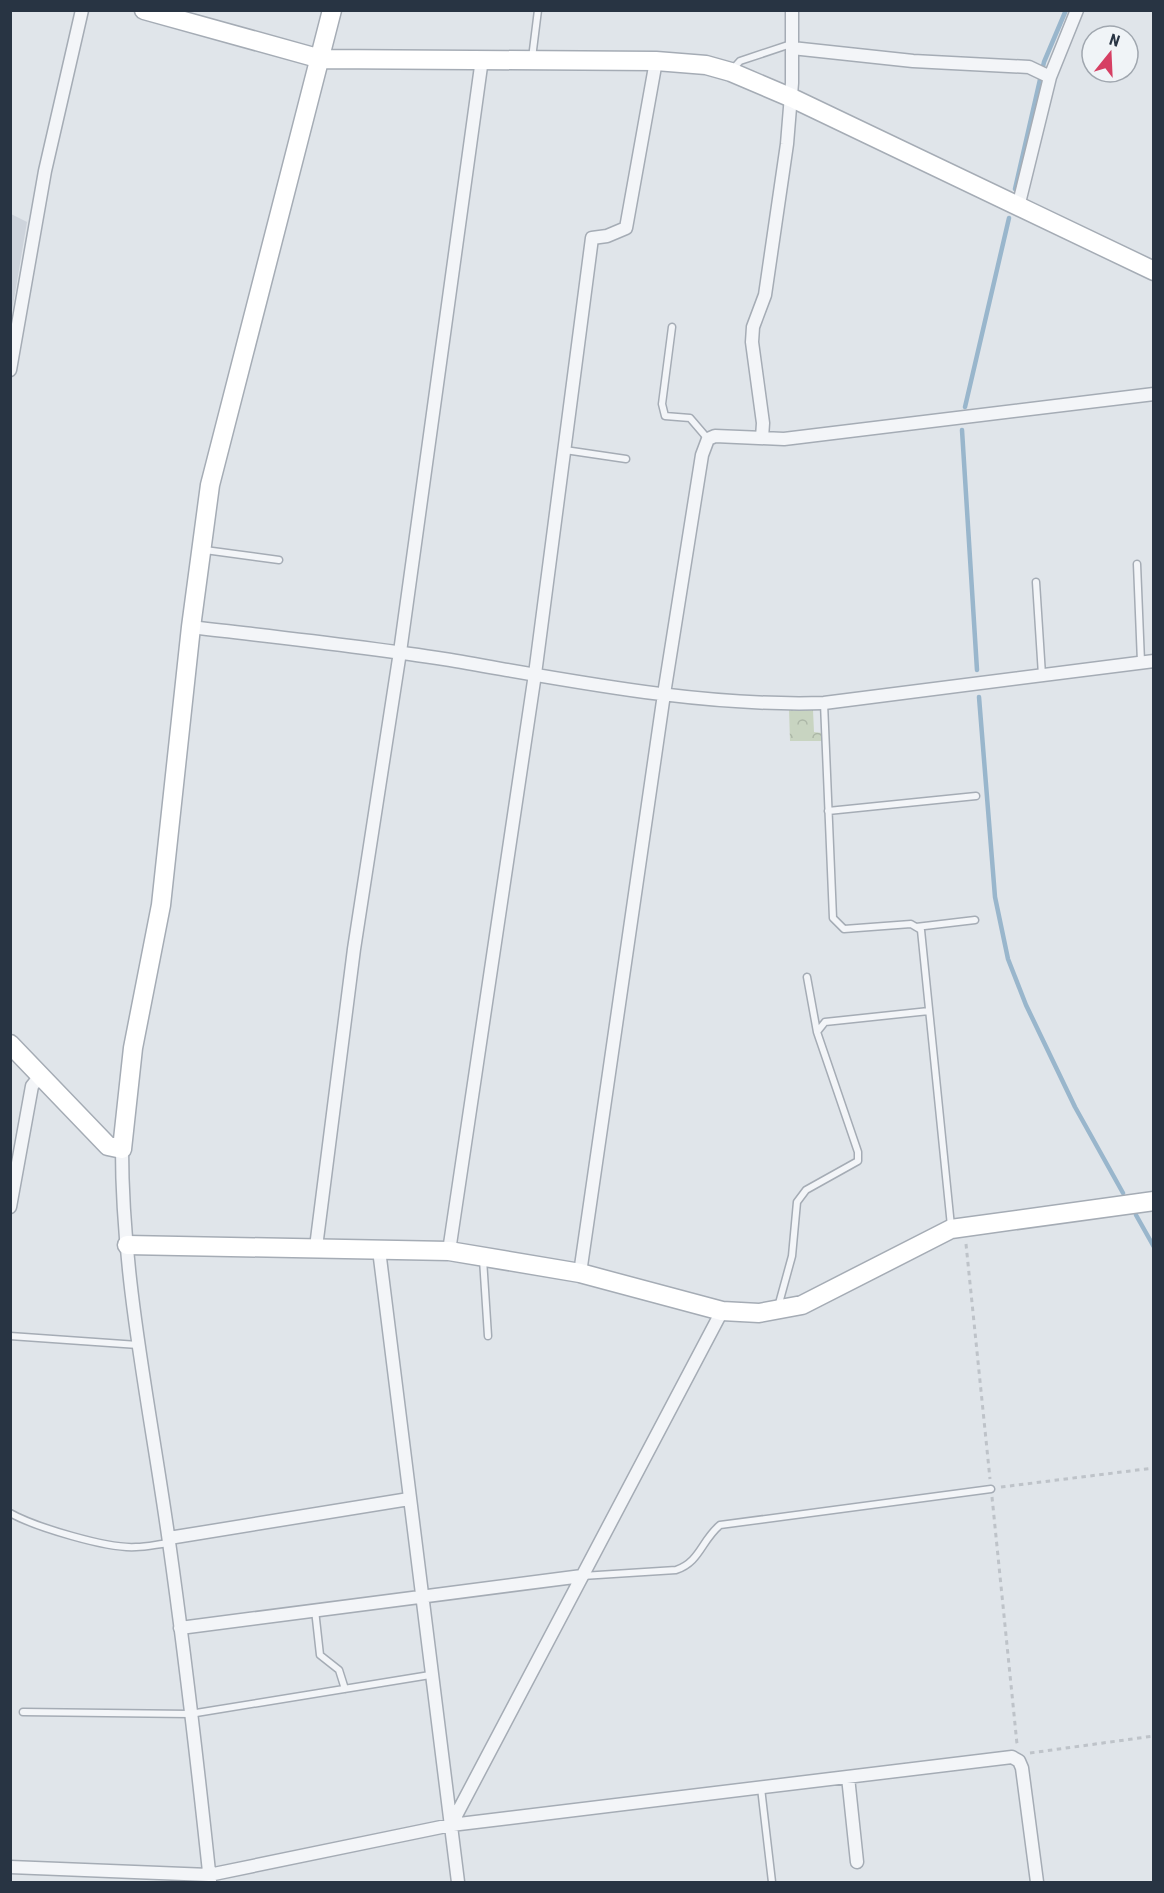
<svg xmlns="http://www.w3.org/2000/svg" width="1164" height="1893" font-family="'Roboto Condensed',sans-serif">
<defs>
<pattern id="park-crowns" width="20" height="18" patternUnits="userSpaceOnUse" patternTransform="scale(1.5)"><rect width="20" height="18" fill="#c8d4c1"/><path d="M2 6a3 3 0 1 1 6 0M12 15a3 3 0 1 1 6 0" fill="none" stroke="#acb7a7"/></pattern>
</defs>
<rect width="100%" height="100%" fill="#e0e5ea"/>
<path fill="#ced4dc" d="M11,214L27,222L11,317Z"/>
<path fill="url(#park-crowns)" d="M789,709L813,710L814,732L822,733V741H790Z"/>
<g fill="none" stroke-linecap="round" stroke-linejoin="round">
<path stroke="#99b6cc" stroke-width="4.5" d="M1015,189L1044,62L1066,10
M965,407L1009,218
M962,430L977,670
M979,697L995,897L1008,959L1026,1005L1075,1107L1123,1193
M1136,1215L1154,1247"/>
<g stroke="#a5acb5" stroke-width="9">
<path id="lane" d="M532,58L538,10
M731,71L740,61L791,44
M672,327L662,404L665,416L690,418L708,439
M565,450L626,459
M205,550L279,560
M1137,564L1141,662
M1036,582L1042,675
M824,703L833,918L844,929L911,924L921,930L951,1226
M828,811L976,796
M916,927L975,920
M807,977L817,1032
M483,1259L488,1336
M778,1307L792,1256L797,1202L806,1190L858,1161V1152L817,1032L825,1022L929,1011
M10,1336L138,1345
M10,1513C35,1527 108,1549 136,1547C147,1547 158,1544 169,1543
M582,1576L676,1570C700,1562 701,1541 720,1525L991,1489
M315,1610L320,1655L339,1670L345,1689
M23,1712L190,1714L430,1675
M761,1788L772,1882"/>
</g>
<g stroke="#a5acb5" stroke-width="15">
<path id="street" d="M792,48L913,61L1029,67L1050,77
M1018,207L1050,77L1077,10
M10,370L45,171L82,10
M762,438L763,423L752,342L753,327L765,295L787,144L792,83V10
M191,627C275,637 360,646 444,659C569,680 697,707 824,703L1154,661
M122,1149C122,1281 151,1412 169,1542C185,1655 198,1768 210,1881
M10,1207L32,1086L40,1076
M316,1247L354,949L400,652L482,59
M379,1250L458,1882
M449,1251L535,674L592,238L607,236L626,228L656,61
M580,1273L664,694L702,455L708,439L715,436L784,439L1154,394
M169,1538L409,1499
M180,1628L582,1576
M848,1777L857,1862
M451,1825L722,1311
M10,1867L209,1875L451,1825L1012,1757L1019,1761L1022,1768L1037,1882"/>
</g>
<g stroke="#a5acb5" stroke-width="21">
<path id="secondary" d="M144,10L321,59L656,61L706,65L731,72L792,98L1154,271
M10,1044L108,1146L122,1149L133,1048L161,905L191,627L210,485L332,10
M127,1245L449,1251L580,1273L722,1311L759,1313L802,1305L951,1229L1154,1201"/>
</g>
<path stroke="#bec3c9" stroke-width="3" stroke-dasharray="4.5 4.5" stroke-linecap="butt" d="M966,1244L990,1479
M1001,1487L1154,1468
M992,1497L1017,1744
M1030,1753L1154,1736"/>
<use href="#lane" stroke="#f3f5f8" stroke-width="6"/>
<use href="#street" stroke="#f3f5f8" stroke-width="12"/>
<use href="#secondary" stroke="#fff" stroke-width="18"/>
</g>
<rect width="1164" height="1893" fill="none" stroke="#283443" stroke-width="24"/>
<g transform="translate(1110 54) rotate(18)"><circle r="28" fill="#f0f4f7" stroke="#a0a7af" stroke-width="1.5"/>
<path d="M0-4.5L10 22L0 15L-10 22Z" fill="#d63f63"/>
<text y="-9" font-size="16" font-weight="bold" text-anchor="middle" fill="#283443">N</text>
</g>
</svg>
